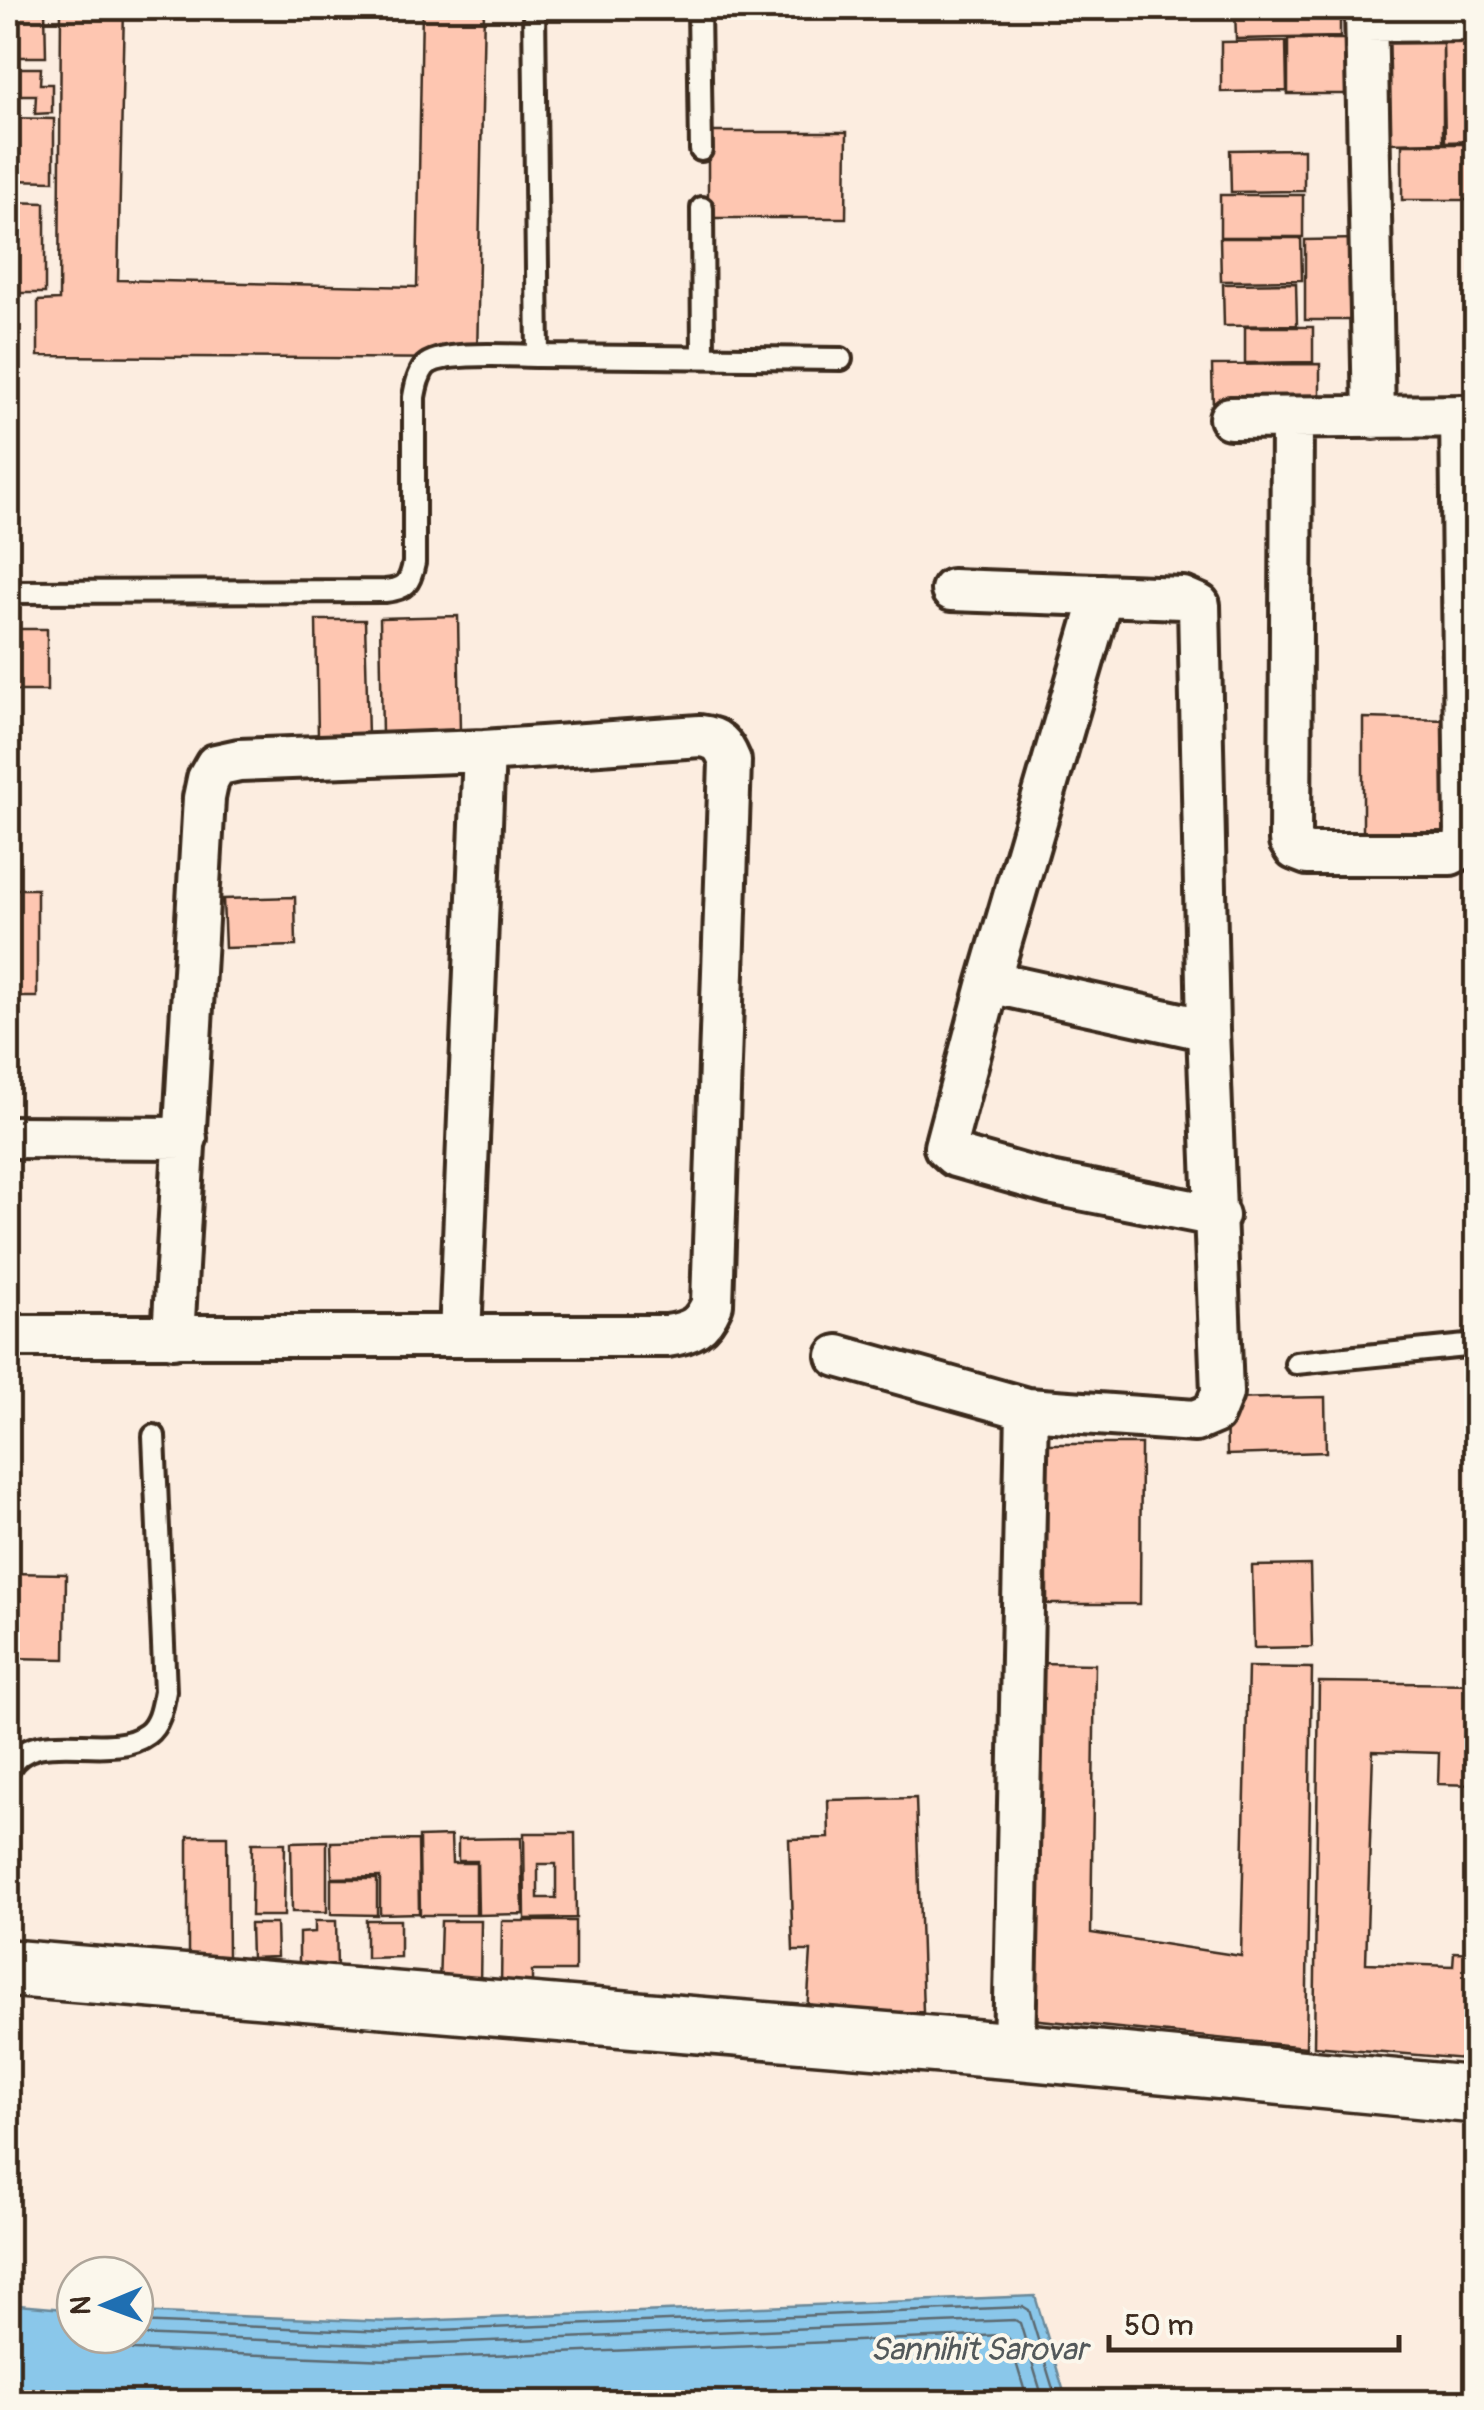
<svg xmlns="http://www.w3.org/2000/svg" width="1484" height="2410" font-family="Pangolin,sans-serif">
<rect width="100%" height="100%" fill="#fcede0"/>
<filter id="ink" filterUnits="userSpaceOnUse"><feTurbulence type="fractalNoise" baseFrequency=".01" numOctaves="2"/><feDisplacementMap in="SourceGraphic" scale="20" xChannelSelector="R" yChannelSelector="G"/><feConvolveMatrix kernelMatrix="1 2 1 2 8 2 1 2 1" color-interpolation-filters="sRGB"/></filter>
<g filter="url(#ink)">
<path fill="#8ac7ea" stroke="#6a8898" stroke-width="2.5" d="M1035,2296L1067,2402H8V2304L75,2310V2335H135V2312L389,2322Z"/>
<g fill="none" stroke-linecap="round" stroke-linejoin="round">
<path stroke="#5b6970" stroke-width="2.5" d="M135,2322L389,2332L1024,2307L1029,2310L1057,2402
M106,2335L119,2346L134,2350L389,2360L1004,2335L1009,2339L1028,2402
M135,2335L389,2345L1015,2320L1020,2323L1044,2402"/>
</g>
<path fill="#fec6b1" stroke="#3b2a1e" stroke-width="2.5" fill-rule="evenodd" d="M8,8H45L46,57H8Z
M61,8H124L118,280L417,287L422,8H484L477,359L38,356V301L59,300Z
M1235,8H1340V37L1236,39Z
M1443,37V142L1385,143L1384,38Z
M1288,39H1351V94H1288Z
M1286,41L1287,91L1221,92V42Z
M1443,42H1476V141L1445,142Z
M8,68H41L40,84H52V113L35,114L36,95H8Z
M8,118L54,119V181L8,180Z
M708,132H847L846,218H708Z
M1402,144H1476V200H1402Z
M1304,149V191L1231,192L1230,150Z
M1220,195H1303V237H1220Z
M8,202L45,203V293H8Z
M1220,238H1301L1302,280L1221,281Z
M1357,239V320H1305V240Z
M1296,283L1297,325L1224,326L1223,284Z
M1245,327H1313V362L1245,363Z
M1320,364V409L1213,410L1212,365Z
M458,616L460,733L382,735L380,618Z
M316,620H365L368,736L318,737Z
M8,629H47V691H8Z
M1363,718L1449,720L1450,835L1363,839Z
M8,889H37V997H8Z
M295,897L296,946L225,948L223,899Z
M1325,1397L1326,1452L1227,1455L1226,1399Z
M1047,1444H1141L1140,1604H1047Z
M1310,1565L1312,1647L1254,1648L1252,1566Z
M8,1573L66,1574L65,1659L8,1658Z
M1036,1663L1095,1664L1091,1933L1241,1956L1248,1667L1312,1668L1306,2047L1031,2019Z
M1319,1682L1476,1684V1785L1438,1784L1439,1753L1373,1751L1366,1963L1453,1966L1454,1952L1476,1953V2060L1314,2046Z
M916,1798L923,2012L807,2013L811,1951H793L789,1839L829,1838L828,1800Z
M524,1833H575L576,1918L525,1919ZM538,1864H556V1898H538Z
M188,1836H227L228,1960L188,1961Z
M451,1836L452,1863H476V1915H420L419,1837Z
M521,1838L523,1914L478,1915L477,1861H458V1839Z
M418,1840L419,1913L380,1914V1877L332,1878L331,1842Z
M327,1841V1912H292L291,1842Z
M252,1843H285L284,1916H251Z
M331,1879H377V1915L331,1914Z
M366,1920H400V1957L366,1958Z
M315,1921H336L337,1968H299V1933L315,1932Z
M441,1921H481L480,1987H439Z
M502,1921H575V1971H532V1987H501Z
M250,1924H276L277,1957L251,1958Z"/>
<g fill="none" stroke-linecap="round" stroke-linejoin="round">
<g stroke="#3b2a1e" stroke-width="28">
<path id="lane" d="M699,8L701,150
M702,208L703,357
M538,356L841,359
M8,592L385,591C406,589 410,583 414,563V397C416,386 418,375 425,366C441,350 514,356 538,356L534,8
M1296,1363L1476,1345
M8,1769C34,1722 108,1763 147,1734C160,1724 162,1706 165,1691L154,1436"/>
</g>
<g stroke="#3b2a1e" stroke-width="48">
<path id="street" d="M1366,8L1374,418
M1366,21L1476,20
M1230,418L1476,416
M1292,418L1290,841L1295,849L1308,854H1450C1463,849 1465,845 1466,831L1461,416
M1102,595L989,982L945,1147L955,1156L1050,1183L1218,1216
M989,982L1208,1030
M8,1137L186,1138
M8,1336H667C692,1332 702,1327 712,1304L730,761C723,744 718,738 700,736L484,751L239,760L216,765L208,779L204,798L173,1337
M460,1336L484,751
M838,1356L1027,1409L1195,1421L1214,1413L1222,1393L1208,1030L1199,605L1183,598L952,590
M1014,2051L1027,1409"/>
</g>
<g stroke="#3b2a1e" stroke-width="62">
<path id="secondary" d="M8,1968L1014,2051L1476,2095"/>
</g>
<use href="#lane" stroke="#fbf7ec" stroke-width="20"/>
<use href="#street" stroke="#fbf7ec" stroke-width="40"/>
<use href="#secondary" stroke="#fbf7ec" stroke-width="55"/>
</g>
</g>
<g text-anchor="middle" dominant-baseline="central" stroke-width="8" stroke-linejoin="round" paint-order="stroke">
<g font-size="32" font-style="italic" fill="#53595b" stroke="#fbf7ec">
<text x="979" y="2350">Sannihit Sarovar</text>
</g>
</g>
<rect width="1484" height="2410" fill="none" stroke="#fbf7ec" stroke-width="40"/>
<rect x="20" y="20" width="1444" height="2370" fill="none" stroke="#3b2a1e" stroke-width="4" filter="url(#ink)"/>
<g transform="translate(105 2305) rotate(269)"><circle r="48" fill="#fbf7ec" stroke="#aea59a" stroke-width="2.5"/>
<path d="M0-8L18 38L0 25L-18 38Z" fill="#1f6fb2"/>
<text y="-15" font-size="28" font-weight="bold" text-anchor="middle" fill="#3b2a1e">N</text>
</g>
<path d="M1109 2335v15h290v-15" fill="none" stroke="#3b2a1e" stroke-width="5"/>
<text x="1124" y="2335" font-size="30" fill="#3b2a1e" stroke="#fbf7ec" stroke-width="8" paint-order="stroke">50 m</text>
</svg>
